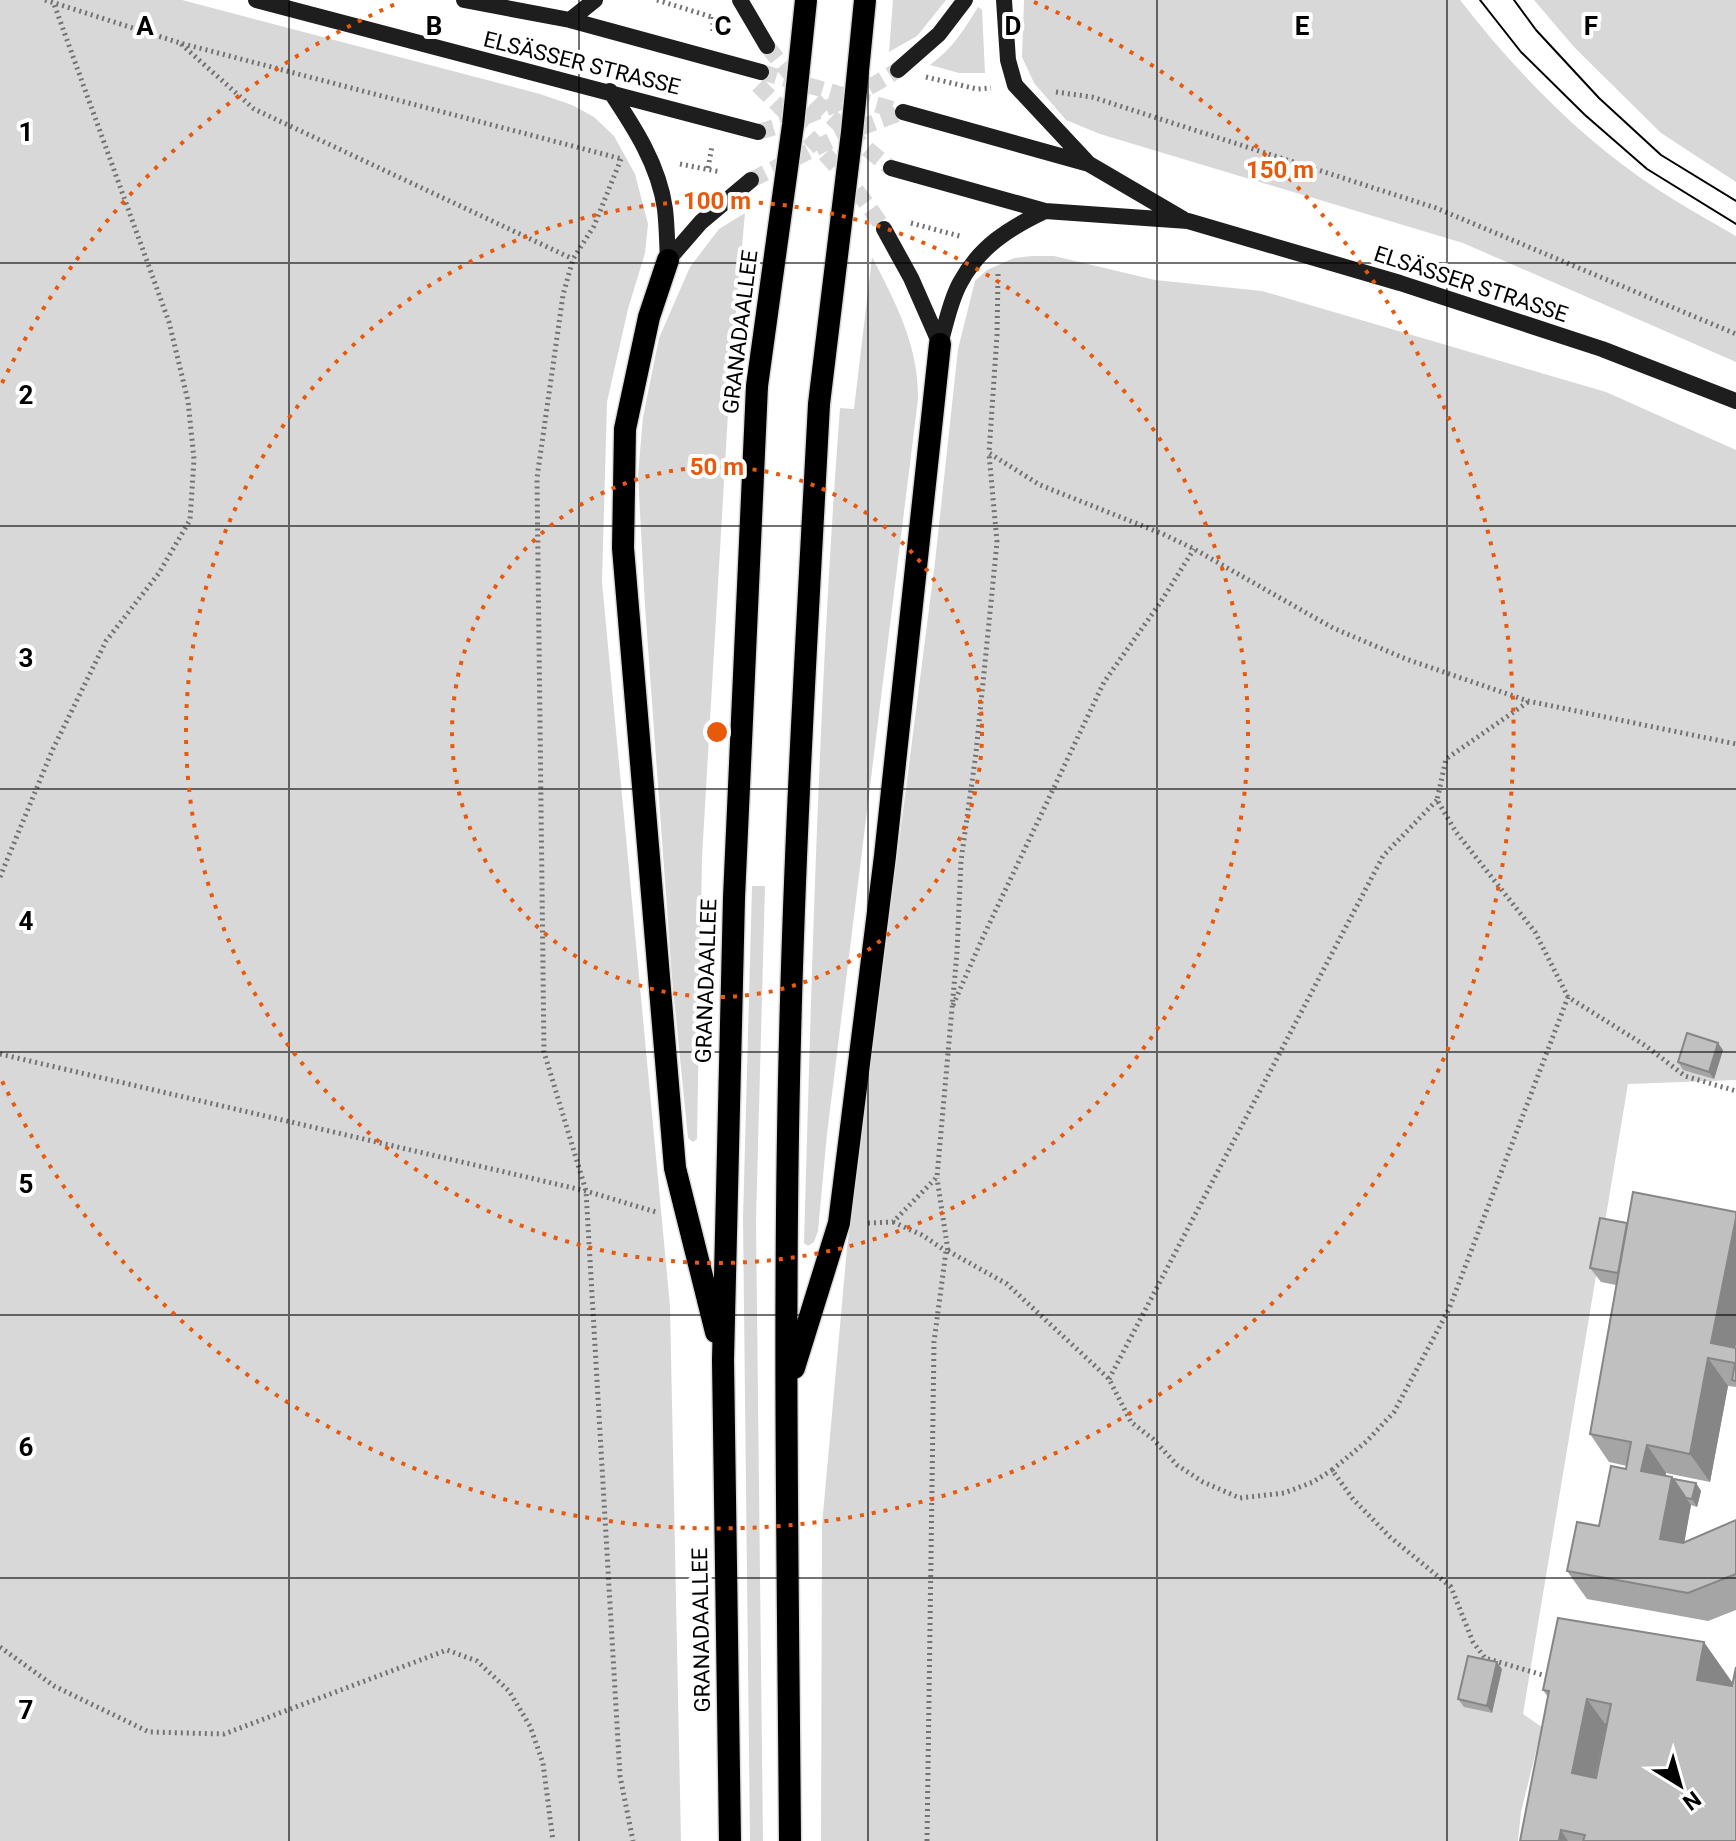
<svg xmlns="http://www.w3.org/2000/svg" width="1736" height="1841" font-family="Roboto,sans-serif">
<rect width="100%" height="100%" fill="#fff"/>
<path fill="#d8d8d8" d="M0,0H182L540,94L572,105L594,117L614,136L635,174L648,224L645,253L628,309L607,402L602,582L670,1306L681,1841H0Z
M893,0H946L917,36L889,52Z
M1024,0H1460C1516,72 1581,139 1657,189C1683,206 1710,221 1736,236V362L1463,243L1100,134L1066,120L1034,83L1022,57Z
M1534,0H1736V182L1661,133L1574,47Z
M978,7L982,10L985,73H959L930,65C952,49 964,30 978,7Z
M745,213L730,379L702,857L697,1139L693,1142L688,1138L672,978L645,606L638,475L643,417L659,338L690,267L719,229Z
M1032,256H1054L1155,280L1262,291L1606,392L1736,450V1080L1628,1084L1523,1714L1542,1727L1521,1812L1518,1841H821L822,1525L847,1248L935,562L958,349L975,281L987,270L1014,258Z
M872,257C896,303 919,347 918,399L827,1134L818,1231L814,1242L808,1246L804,1243C812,964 819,686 840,408L854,409Z
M752,886H765L756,1220L763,1841H750L743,1219Z"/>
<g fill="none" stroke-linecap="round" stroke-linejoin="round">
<path stroke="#d9d9d9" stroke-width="16" stroke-dasharray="16 8" stroke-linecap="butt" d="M767,46C805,94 842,130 891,168
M761,72L903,112
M758,85C803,130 849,175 884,229
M758,132C809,118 854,98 898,70
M751,180L846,133L903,112"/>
<g stroke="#dbdbdb" stroke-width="25">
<path id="trunk" d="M668,260L649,317L625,429L623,548L675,1168L716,1332
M794,1368L839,1223L885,856L940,344
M730,1841L723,1360L734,898L757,386
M790,1841C788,1574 783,1306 790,1039C795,827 808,615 819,404"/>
</g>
<path stroke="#737373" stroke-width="5" stroke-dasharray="2 4" stroke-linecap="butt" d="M45,0L180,43L622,159
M657,0L715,18
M713,17V32
M181,44L254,109L573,259
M926,77L977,89L991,88
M1056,92L1092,97L1436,208L1736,334
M621,159L594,226L573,259L563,295L537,478L544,1052L586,1191L620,1776L633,1841
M680,164L721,172
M708,168L712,146
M911,223L963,237
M998,274L997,335L989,453L1040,485L1163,534L1194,549L1333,628L1406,659L1528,701L1736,744
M1528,702L1446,759L1437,800L1456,832L1535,932L1568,997
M0,877L52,751L106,641L159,573L190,520L194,459L188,401L169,322L54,4
M953,1005L983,937L1104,682L1160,603L1194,549
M0,1054L586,1191L656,1212
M893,1222L922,1235L946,1251
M868,1223L893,1222L937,1177L957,952L961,861L976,753L997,542L989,454
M948,1251L1007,1284L1109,1379L1131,1422L1153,1439L1177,1465L1203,1482L1240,1498L1284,1493L1313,1482L1332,1470
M1109,1379L1383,856L1437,800
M0,1647L54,1686L149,1732L224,1734L447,1650L477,1661L509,1691L530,1726L543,1763L553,1841
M1553,1678L1485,1658L1473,1642L1451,1587L1390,1537L1353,1499L1332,1470L1367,1441L1394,1412L1449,1309L1568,997L1646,1046L1685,1076L1736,1091
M927,1841L934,1342L946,1251H948L937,1178"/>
<path stroke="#1e1e1e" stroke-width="16" d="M256,0L758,132
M464,0L570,20L761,72
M740,0L767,46
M1004,0L1008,60L1015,85L1088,163
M570,20L595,0
M898,70L939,34L965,0
M610,91C634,127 659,165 665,209C667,226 667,243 668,260
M903,112L1089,164L1183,219
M891,168L1045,211L1188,221L1400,283L1602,349L1736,401
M884,229L911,278L940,344
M668,260L701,222L751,180
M940,344C946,324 950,301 960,283C979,247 1009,228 1045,211"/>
<use href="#trunk" stroke="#000" stroke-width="22"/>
<path stroke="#000" stroke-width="2" d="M1480,0L1521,52L1585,115L1647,169L1736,224
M1514,0L1536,30L1599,98L1661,155L1736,201"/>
<g stroke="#dbdbdb" stroke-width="25" stroke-linecap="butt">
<path id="trunk-bridge" d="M757,386L793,125L806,0
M819,404L852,132L865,0"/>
</g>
<use href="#trunk-bridge" stroke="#000" stroke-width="22"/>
</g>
<path fill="#a5a5a5" d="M1723,1050L1714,1079L1683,1070L1678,1062Z
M1600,1218L1736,1348V1387L1728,1386L1710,1482L1666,1473L1665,1476L1696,1483L1701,1491L1697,1507L1691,1505L1684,1542L1736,1520V1610L1708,1621L1587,1599L1567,1571L1599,1526L1627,1466L1609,1462L1590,1434L1616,1285L1601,1282L1590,1268Z
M1502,1669L1492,1713L1464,1707L1458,1699Z
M1732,1682L1736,1841H1520L1548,1697L1543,1690Z"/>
<path fill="#868686" d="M1718,1043L1723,1050L1714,1079L1709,1072Z
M1736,1218V1345L1732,1363L1711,1343Z
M1708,1358L1728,1386L1710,1482L1690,1454Z
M1647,1445L1666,1473L1662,1493L1641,1471Z
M1672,1477L1691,1505L1680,1567L1660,1539Z
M1696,1483L1701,1491L1697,1507L1692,1499Z
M1704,1642L1732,1682L1724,1719L1697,1680Z
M1497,1662L1502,1669L1492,1713L1487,1706Z
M1587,1699L1615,1738L1602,1801L1572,1773Z
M1561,1830L1568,1841H1559Z"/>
<path fill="#c0c0c0" stroke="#868686" stroke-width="2" fill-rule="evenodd" d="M1687,1033L1718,1043L1709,1072L1678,1062Z
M1633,1192L1736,1212V1218L1711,1343L1736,1348V1381L1732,1380L1735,1363L1708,1358L1690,1454L1647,1445L1641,1471L1672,1477L1660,1539L1683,1543L1736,1520V1574L1688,1593L1567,1571L1577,1522L1599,1526L1611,1466L1626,1469L1631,1442L1590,1434Z
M1600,1218L1627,1223L1618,1273L1590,1268Z
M1673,1479L1696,1483L1692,1499L1686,1498Z
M1558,1618L1704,1642L1697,1680L1732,1686L1736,1667V1841H1583L1585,1835L1561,1830L1559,1841H1520L1549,1691L1543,1690ZM1587,1699L1611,1704L1596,1778L1572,1773Z
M1468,1656L1497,1662L1487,1706L1458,1699Z
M1605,1724H1607L1596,1778L1594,1777Z"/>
<path fill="none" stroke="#000" stroke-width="2" stroke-opacity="0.55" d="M289,0V1841M579,0V1841M868,0V1841M1157,0V1841M1447,0V1841M0,263H1736M0,526H1736M0,789H1736M0,1052H1736M0,1315H1736M0,1578H1736"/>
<g fill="none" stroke="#e8590c" stroke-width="4" stroke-dasharray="4 8">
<circle cx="717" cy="732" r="265"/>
<circle cx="717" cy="732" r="531"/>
<path d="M2 383A796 796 0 0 1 400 2M1034 2A796 796 0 1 1 2 1081"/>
</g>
<g text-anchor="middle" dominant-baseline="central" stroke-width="8" stroke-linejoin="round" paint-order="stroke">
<g font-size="22" fill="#000" stroke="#fff">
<text transform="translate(582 63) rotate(14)">ELSÄSSER STRASSE</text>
<text transform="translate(1471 284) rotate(18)">ELSÄSSER STRASSE</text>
<text transform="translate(740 332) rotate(-83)">GRANADAALLEE</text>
<text transform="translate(706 981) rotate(-88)">GRANADAALLEE</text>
<text transform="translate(701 1630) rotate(-91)">GRANADAALLEE</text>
</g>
</g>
<g font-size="26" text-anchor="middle" font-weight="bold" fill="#000" stroke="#fff" stroke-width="8" stroke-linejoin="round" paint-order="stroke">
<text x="145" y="35">A</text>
<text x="434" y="35">B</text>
<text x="723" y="35">C</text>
<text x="1013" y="35">D</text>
<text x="1302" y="35">E</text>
<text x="1591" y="35">F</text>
<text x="26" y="141">1</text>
<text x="26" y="404">2</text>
<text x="26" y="667">3</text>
<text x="26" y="930">4</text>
<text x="26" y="1193">5</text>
<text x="26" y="1456">6</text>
<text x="26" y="1719">7</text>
</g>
<circle cx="717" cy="732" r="12" fill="#e8590c" stroke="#fff" stroke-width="4"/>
<g font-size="24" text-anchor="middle" font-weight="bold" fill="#e8590c" stroke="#fff" stroke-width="8" stroke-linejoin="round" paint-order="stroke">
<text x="1280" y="178">150 m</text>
<text x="717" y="209">100 m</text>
<text x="717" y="475">50 m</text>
</g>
<g transform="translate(1680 1785) rotate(143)" stroke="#ffffff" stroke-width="6" paint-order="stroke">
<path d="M0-6L14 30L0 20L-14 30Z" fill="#000000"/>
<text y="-12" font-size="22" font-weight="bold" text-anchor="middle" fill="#000000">N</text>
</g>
</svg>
